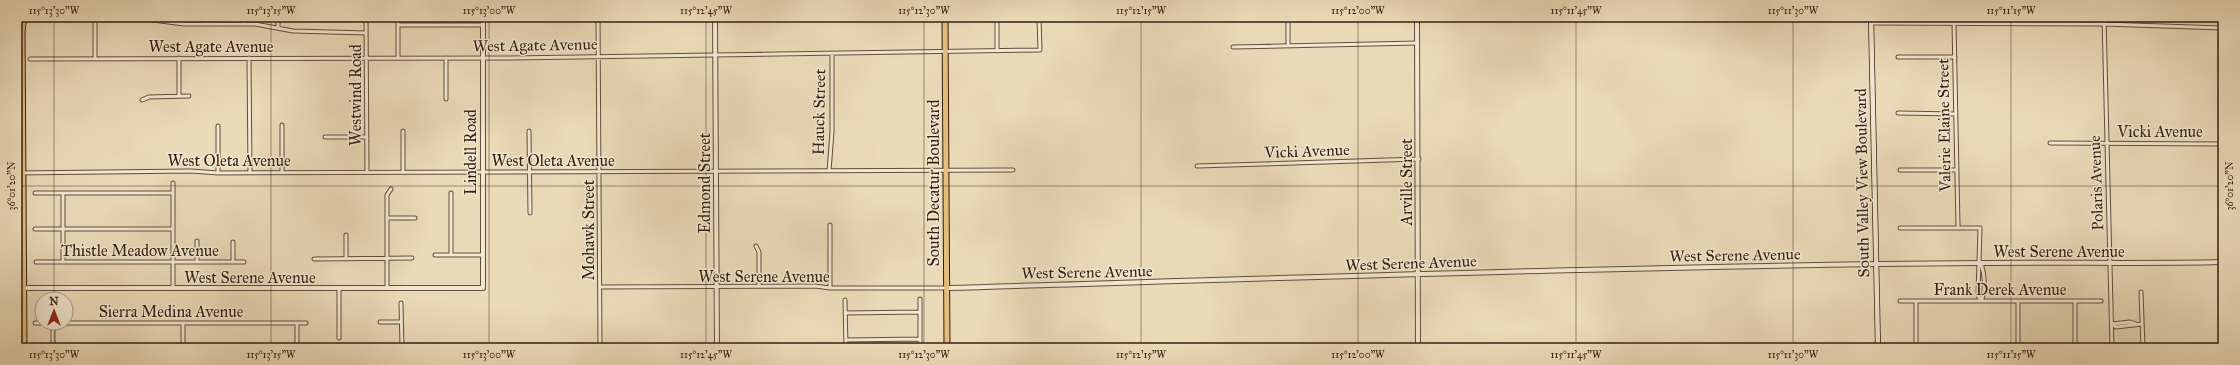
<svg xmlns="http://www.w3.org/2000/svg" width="2240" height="365" font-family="'IM FELL Great Primer',serif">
<rect width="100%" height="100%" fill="#ebdab8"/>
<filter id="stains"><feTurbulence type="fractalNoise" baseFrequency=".005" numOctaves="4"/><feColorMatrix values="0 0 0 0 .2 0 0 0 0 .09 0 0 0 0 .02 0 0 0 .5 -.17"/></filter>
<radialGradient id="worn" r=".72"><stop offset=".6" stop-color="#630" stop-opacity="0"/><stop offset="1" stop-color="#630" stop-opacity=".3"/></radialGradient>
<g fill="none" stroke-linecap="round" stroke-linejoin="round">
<g stroke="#624e3c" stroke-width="5">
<path id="minor" d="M78,17L137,18L184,24H255L293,31L366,33
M244,17V23
M278,17V28
M366,17L367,172
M398,17V58
M598,17L600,348
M1288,17V46
M1989,17V24
M2104,17L2112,348
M95,18V58
M1871,23L2104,24L2222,28
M1954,23L1958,227
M208,24V17
M398,25H483
M1233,47L1417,43
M997,51V17
M1898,57H1955
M179,58V96
M249,58L250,173
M446,58V99
M30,59L511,58L1040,50L1039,17
M142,100L149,97L189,96
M1898,113L1956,114
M282,125V172
M529,131L530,213
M325,137H367
M2050,143L2223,144
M1197,166L1419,159
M1900,170H1957
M829,171L832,132V54
M403,172V131
M17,173L191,171L218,173L1013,170
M218,173V126
M35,193H173
M63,193V262
M451,193V255
M387,218H415
M1900,228H1980L1978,295L1981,301
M35,229H173
M346,235V259
M197,241V262
M233,242V262
M756,246L759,252V286
M435,255H483
M314,259L412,258
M36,262H244
M1981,263C1985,275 1986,290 1981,301
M600,287L815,286L830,288H946
M173,288V183
M387,288V195L391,189
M830,288V225
M339,289V338
M2141,292L2143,348
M920,299V348
M845,300L846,348
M1900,301H2101
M2018,301V348
M2075,301V348
M401,303L402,348
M845,313L920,312
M380,322H401
M35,323H306
M53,323V348
M183,323V348
M297,323V348
M2112,324L2116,327L2142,324
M2112,324L2130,322L2136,324
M846,340L920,339
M920,348L947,347
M1916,348V301"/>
</g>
<g stroke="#624e3c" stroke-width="6">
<path id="tertiary" d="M715,17L717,348
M1417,17L1418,348
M2221,17L2223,118
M17,288H483V17
M946,288C1290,278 1635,266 1979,263C2060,262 2142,264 2223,262"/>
</g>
<g stroke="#342013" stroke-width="6">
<path id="secondary" d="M1871,17L1878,348"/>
</g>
<g stroke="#342013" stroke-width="7">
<path id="primary" d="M945,17L947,348
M22,26L24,348"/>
</g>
<g stroke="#342013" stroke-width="7">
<path id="trunk" d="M22,30L24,17"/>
</g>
<use href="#minor" stroke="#f2e7d1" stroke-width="3"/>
<use href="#tertiary" stroke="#f2e7d1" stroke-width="4"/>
<use href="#secondary" stroke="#f2e7d1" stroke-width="4.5"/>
<use href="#primary" stroke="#e6bd7c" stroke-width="5"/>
<use href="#trunk" stroke="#e6bd7c" stroke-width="5"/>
</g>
<path fill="none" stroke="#342013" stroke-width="1" stroke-opacity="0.45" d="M54,17V299M271,17V348M489,17V348M706,17V348M924,17V348M1141,17V348M1358,17V348M1576,17V348M1793,17V348M2011,17V348M17,186H2223M54,323V348"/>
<g text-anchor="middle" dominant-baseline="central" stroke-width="3" stroke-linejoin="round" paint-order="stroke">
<g font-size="16" fill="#342013" stroke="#f2e7d1">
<text transform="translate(535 45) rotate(-1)">West Agate Avenue</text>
<text x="211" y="46">West Agate Avenue</text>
<text transform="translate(355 95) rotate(-90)">Westwind Road</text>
<text transform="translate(819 112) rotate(-89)">Hauck Street</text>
<text transform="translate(1944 125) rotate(-91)">Valerie Elaine Street</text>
<text x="2160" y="131">Vicki Avenue</text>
<text transform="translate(1307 151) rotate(-2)">Vicki Avenue</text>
<text transform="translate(470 152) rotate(-90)">Lindell Road</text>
<text x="229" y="160">West Oleta Avenue</text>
<text x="553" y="160">West Oleta Avenue</text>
<text transform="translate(1406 182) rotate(-90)">Arville Street</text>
<text transform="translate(704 183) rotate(-90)">Edmond Street</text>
<text transform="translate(933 183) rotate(-90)">South Decatur Boulevard</text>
<text transform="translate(1862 183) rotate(-91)">South Valley View Boulevard</text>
<text transform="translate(2096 183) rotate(-92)">Polaris Avenue</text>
<text transform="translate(588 230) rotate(-90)">Mohawk Street</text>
<text x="140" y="250">Thistle Meadow Avenue</text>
<text x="2059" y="251">West Serene Avenue</text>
<text transform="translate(1735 255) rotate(-1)">West Serene Avenue</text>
<text transform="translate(1411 263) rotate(-2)">West Serene Avenue</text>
<text transform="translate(1087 272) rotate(-1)">West Serene Avenue</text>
<text x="764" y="276">West Serene Avenue</text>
<text x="250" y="277">West Serene Avenue</text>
<text x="2000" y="289">Frank Derek Avenue</text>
<text x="171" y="311">Sierra Medina Avenue</text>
</g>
</g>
<rect width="2240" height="365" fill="none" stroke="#ebdab8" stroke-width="44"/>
<g transform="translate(54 311)"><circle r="19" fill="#f2e7d1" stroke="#a69785"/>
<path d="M0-3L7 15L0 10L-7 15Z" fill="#8f2418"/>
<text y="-6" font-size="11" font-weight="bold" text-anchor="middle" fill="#342013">N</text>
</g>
<rect x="22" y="22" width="2196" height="321" fill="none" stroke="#342013" stroke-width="1.5"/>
<g font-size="10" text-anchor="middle" fill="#342013">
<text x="54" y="14">115°13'30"W</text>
<text x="271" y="14">115°13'15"W</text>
<text x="489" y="14">115°13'00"W</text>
<text x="706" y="14">115°12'45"W</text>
<text x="924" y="14">115°12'30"W</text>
<text x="1141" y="14">115°12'15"W</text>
<text x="1358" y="14">115°12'00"W</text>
<text x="1576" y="14">115°11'45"W</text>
<text x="1793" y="14">115°11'30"W</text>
<text x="2011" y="14">115°11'15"W</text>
<text transform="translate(11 186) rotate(-90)" y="4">36°01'20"N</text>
<text transform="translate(2229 186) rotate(-90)" y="4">36°01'20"N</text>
<text x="54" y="358">115°13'30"W</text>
<text x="271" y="358">115°13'15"W</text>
<text x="489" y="358">115°13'00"W</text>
<text x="706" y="358">115°12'45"W</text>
<text x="924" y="358">115°12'30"W</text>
<text x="1141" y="358">115°12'15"W</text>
<text x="1358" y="358">115°12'00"W</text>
<text x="1576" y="358">115°11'45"W</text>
<text x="1793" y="358">115°11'30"W</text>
<text x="2011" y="358">115°11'15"W</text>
</g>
<rect width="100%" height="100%" filter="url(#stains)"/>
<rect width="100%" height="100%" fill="url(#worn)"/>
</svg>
